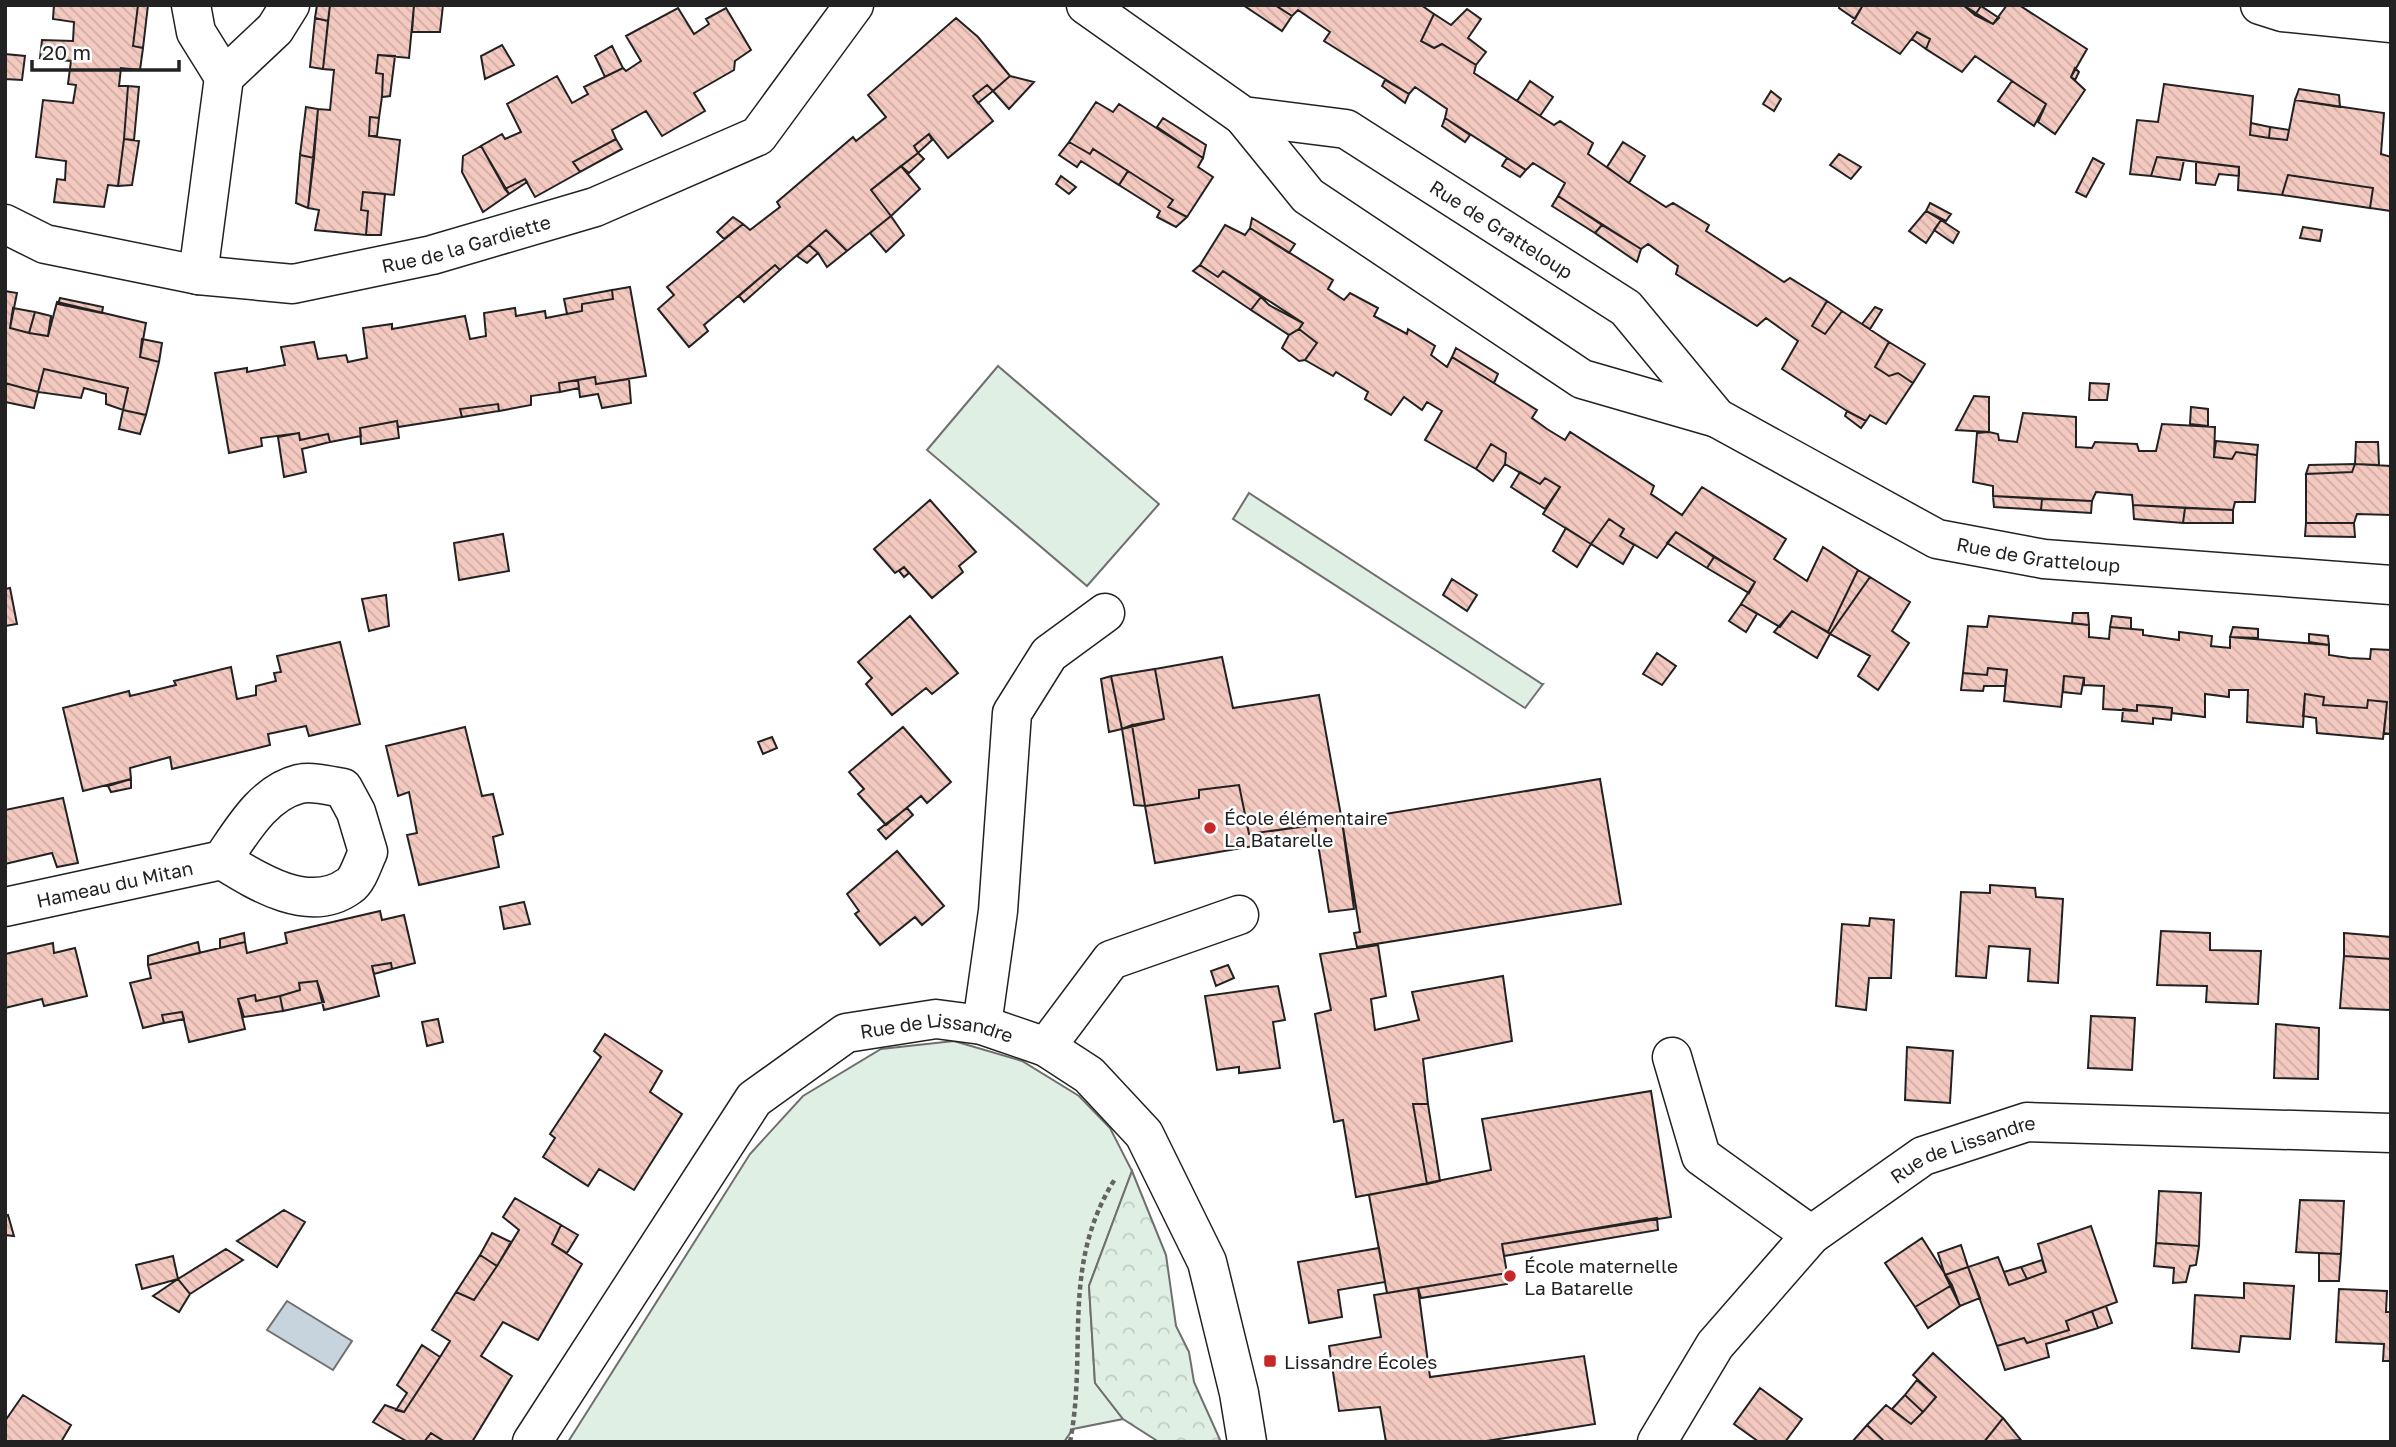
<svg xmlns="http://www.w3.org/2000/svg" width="2396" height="1447" font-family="'Golos Text',sans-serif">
<defs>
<pattern id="forest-crowns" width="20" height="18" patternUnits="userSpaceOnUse" patternTransform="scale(1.75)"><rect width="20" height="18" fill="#e0efe3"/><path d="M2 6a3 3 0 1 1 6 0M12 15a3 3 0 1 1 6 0" fill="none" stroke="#c0cdc2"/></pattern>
<pattern id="building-back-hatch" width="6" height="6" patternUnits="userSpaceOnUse" patternTransform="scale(1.75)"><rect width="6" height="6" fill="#f3c9c0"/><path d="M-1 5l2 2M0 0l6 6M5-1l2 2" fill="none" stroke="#d0aca5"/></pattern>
</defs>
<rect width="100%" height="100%" fill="#fff"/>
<path fill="#e0efe3" stroke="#6f6f6f" stroke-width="2" d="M998,366L1159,504L1087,586L927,450Z
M1249,493L1542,684H1543L1525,708L1233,519Z
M954,1041L1022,1061L1079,1096L1110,1128L1132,1171L1089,1286L1095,1383L1123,1419L1073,1429L1064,1442H568L750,1154L803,1096L881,1049Z"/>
<path fill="url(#forest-crowns)" stroke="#6f6f6f" stroke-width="2" d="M1132,1171L1166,1255L1176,1326L1189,1352L1194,1382L1221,1442H1159L1123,1419L1095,1383L1089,1286Z"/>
<path fill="#c7d3dd" stroke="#6f6f6f" stroke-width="2" d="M287,1301L352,1341L333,1370L267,1330Z"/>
<path fill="url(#building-back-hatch)" stroke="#222" stroke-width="2" d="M54,5H138L133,46L143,48L140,70L121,68L119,86H128L124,139L118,186L108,185L104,207L54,202L57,179L65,180L66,161L36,157L43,100L73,103L76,85L68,84L71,61L40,58L42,40L73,41L74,22L53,19Z
M138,5H148L143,48L133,46Z
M317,5H330L328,21L315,18Z
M330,5H414L409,58L378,55L376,73L383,74L382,97L379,118L370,117L369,136L400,140L394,195L363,192L361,210L368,211L366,235L315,230L319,210L308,208L318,109L330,110L334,70L323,69Z
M414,5H443L440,32H412Z
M1243,5H1275L1292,16L1282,31Z
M1275,5H1421L1434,14L1421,41L1434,48L1442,44L1476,65L1474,73L1554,125L1560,121L1593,143L1588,154L1629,183L1666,207L1673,203L1709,225L1706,231L1784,282L1790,278L1827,301L1812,326L1825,334L1842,311L1889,342L1875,367L1889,376L1898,373L1913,383L1886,424L1870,415L1866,421L1847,411L1782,369L1798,341L1766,318L1757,326L1676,274L1678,266L1648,244L1641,249L1558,196L1565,183L1533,163L1526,170L1445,118L1447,109L1415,87L1409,94L1324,41L1330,32L1298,10L1292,16Z
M1840,5H1863L1855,19L1839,8Z
M1863,5H1963L1993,24L2007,5H2019L2087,49L2071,77L2085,90L2055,134L2038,122L2046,104L1975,56L1962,72L1926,49L1930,39L1917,32L1900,54L1852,23Z
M1963,5H1980L1981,6L1975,15Z
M1981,6L1999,18L1993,24L1975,15Z
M678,8L694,34L709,24L706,19L726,8L751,50L735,61L734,70L694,93L705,111L662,136L646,111L612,130L616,139L573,162L580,172L535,197L525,179L505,189L481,146L502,134L505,139L521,132L507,104L557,76L572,103L588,94L584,87L623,68L626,71L641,61L626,36Z
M1467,9L1481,19L1468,38L1486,52L1476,65L1442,44L1434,48L1421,41L1434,14L1451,25Z
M315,18L328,21L323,69L310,67Z
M956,18L978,37L1010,76L993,91L987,85L973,96L993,121L948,158L929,134L914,146L918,153L871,190L891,216L847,251L826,230L780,270L775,265L704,325L708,331L689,347L658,309L674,295L667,287L743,224L750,230L780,207L777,202L853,137L856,141L886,117L868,95Z
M1917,32L1930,39L1926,49L1912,39Z
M502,45L514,65L485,79L481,56Z
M612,46L623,68L605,77L595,56Z
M5,54L25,56L22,80L5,79Z
M378,55L395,56L390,96L382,97L383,74L376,73Z
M2075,68L2079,72L2075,80L2071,77Z
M1010,76L1034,82L1009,109L993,91Z
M1385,80L1409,94L1405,103L1382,86Z
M1530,81L1553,97L1540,116L1517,101Z
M2012,81L2046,104L2034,126L1998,101Z
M2164,84L2253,96L2250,135L2269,138L2287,140L2295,100L2384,113L2381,154L2391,157V211L2370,208L2373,188L2288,175L2282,195L2238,190L2239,167L2157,157L2151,176L2130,174L2137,120L2158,122Z
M987,85L993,91L978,103L973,96Z
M128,86L139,87L134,140L124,139Z
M2299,89L2339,95L2340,107L2295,100Z
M1771,91L1781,99L1774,111L1763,104Z
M1096,102L1113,112L1119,104L1203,158L1198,167L1213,177L1187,217L1168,207L1173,200L1128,171L1093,149L1090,154L1069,142Z
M306,107L318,109L314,158L300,155Z
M370,117L379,118L377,136H369Z
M1163,118L1206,145L1203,158L1157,127Z
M1445,118L1470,135L1465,142L1442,126Z
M2251,123L2270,127L2269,138L2250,135Z
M2270,127L2289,130L2287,140L2269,138Z
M929,134L932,140L918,153L914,146Z
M124,139L139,141L132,185L118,186Z
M616,139L622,149L580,172L573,162Z
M1069,142L1090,154L1093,149L1128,171L1119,185L1081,161L1077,167L1059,155Z
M1623,142L1645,156L1629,183L1607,167Z
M481,146L509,194L483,212L462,172L463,156Z
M918,153L924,159L909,173L901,166Z
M1839,154L1861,167L1851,179L1830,165Z
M300,155L314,158L308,208L296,203Z
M2157,157L2184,160L2180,180L2151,176Z
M1507,158L1526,170L1520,177L1502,166Z
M2093,158L2104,164L2086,197L2076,192Z
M2196,162L2239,167V176L2219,174L2215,185L2196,183Z
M901,166L920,189L891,216L871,190Z
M1128,171L1173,200L1168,207L1187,217L1176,227L1157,217L1160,211L1119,185Z
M2288,175L2373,188L2370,208L2282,195Z
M1061,176L1076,187L1069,194L1056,184Z
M525,179L527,182L509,194L505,189Z
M363,192L385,194L381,235H366L368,211L361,210Z
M1558,196L1602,225L1595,233L1552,206Z
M1930,203L1951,214L1946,221L1926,211Z
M1926,211L1941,220L1926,243L1909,231Z
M891,216L904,235L886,252L870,233Z
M733,217L743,224L724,239L717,232Z
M1252,218L1295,244L1289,253L1250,228Z
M1941,220L1959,232L1953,243L1934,230Z
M1225,225L1245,235L1250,228L1333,280L1328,289L1344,300L1350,293L1378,308L1374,316L1407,334L1408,329L1435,346L1431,355L1447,367L1452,357L1537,410L1532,418L1547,429L1565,440L1570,432L1654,486L1651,494L1682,515L1702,487L1786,539L1774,559L1807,581L1823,547L1858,570L1828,632L1792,611L1780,627L1741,604L1755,582L1676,532L1657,558L1620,536L1624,529L1609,519L1591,544L1543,514L1560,487L1545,478L1540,484L1505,464L1506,453L1491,444L1476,469L1425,440L1442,411L1427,402L1422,410L1404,397L1391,415L1365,399L1368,392L1336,372L1333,376L1305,360L1317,343L1299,329L1303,323L1223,271L1218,277L1200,265Z
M1602,225L1641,249L1637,262L1595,233Z
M2303,227L2322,230L2320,241L2300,238Z
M826,230L847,251L827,267L818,253L809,245Z
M809,245L818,253L807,263L797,256Z
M775,265L780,270L744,302L739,296Z
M1200,265L1218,277L1223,271L1261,297L1251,310L1193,271Z
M630,287L646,376L596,384L595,377L559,383L560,392L531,396V405L499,411L498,404L460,409L462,417L398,427L397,421L360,428L361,436L330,442L328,434L300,440L299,433L261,438L262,446L229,453L215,373L247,368V372L285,365L281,347L314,342L318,359L346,355L348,362L367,358L363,328L392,324V329L465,316L470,339L486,336L484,313L515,308L516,316L545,311L546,318L582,311V304L613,299L612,290Z
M612,290L613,299L582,304V311L567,314L564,299Z
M5,291L17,293L10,328L29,333L48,336L57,302L146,323L140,357L159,362L146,415L123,410L128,388L44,369L38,392L5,383Z
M1261,297L1269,305L1303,323L1299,329L1289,335L1251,310Z
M60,298L103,307L102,313L58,304Z
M1827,301L1842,311L1825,334L1812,326Z
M1875,307L1882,310L1870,329L1862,324Z
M13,308L35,312L29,333L10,328Z
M35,312L51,316L48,336L29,333Z
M1299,329L1317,343L1305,360L1299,361L1282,348L1289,335Z
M142,339L162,343L159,362L140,357Z
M1889,342L1925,364L1913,383L1898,373L1889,376L1875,367Z
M1456,348L1498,374L1494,383L1452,357Z
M44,369L128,388L123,410L106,404V394L84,388L81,398L38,392Z
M595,377L596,384L629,379L631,403L602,408L598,394L580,397L578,380Z
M578,380L579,388L560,392L559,383Z
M5,383L38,392L34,408L5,402Z
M2090,383L2109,384L2107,400H2089Z
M1974,396L1989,397V432L1956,430Z
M498,404L499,411L462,417L460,409Z
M2191,407L2208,409V426L2190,424Z
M123,410L146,415L140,434L119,429Z
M1847,411L1866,421L1861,428L1845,416Z
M2023,413L2076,417V447L2092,448L2095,442L2137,444L2139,451H2156L2162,424L2215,427L2214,457L2232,459L2236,452L2257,455L2255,502H2235L2233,510L2133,505L2132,495L2096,492L2092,501L1993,496V486L1973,482L1977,433L1989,432L1998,434L1999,440L2017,442Z
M397,421L399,438L361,444L360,428Z
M299,433L300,440L328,434L330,442L302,449L306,472L284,477L278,437Z
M2216,441L2258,445L2257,455L2236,452L2232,459L2214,457Z
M2356,442H2378L2379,465L2355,464Z
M1491,444L1506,453L1505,464L1493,481L1476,469Z
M2355,464L2391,466V515L2357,514L2354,523H2306V474L2352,472Z
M2355,464L2352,472L2306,474L2309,465Z
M1520,472L1540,484L1545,478L1560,487L1545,509L1511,487Z
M1993,496L2042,499L2041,510L1994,507Z
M2042,499L2092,501L2091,513L2041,510Z
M930,500L976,552L959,566L963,572L932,598L904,567L895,573L874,549Z
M2133,505L2185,508L2183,523L2134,519Z
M2185,508L2233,510V523H2183Z
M1609,519L1624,529L1620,536L1634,545L1623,564L1591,544Z
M2306,523H2354L2355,537L2305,536Z
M1566,528L1591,544L1577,567L1553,551Z
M1676,532L1714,557L1707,568L1667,543Z
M503,534L509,571L459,580L454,543Z
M1714,557L1755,582L1749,593L1707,568Z
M904,567L909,573L904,577L899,571Z
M1858,570L1870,577L1830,634L1828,632Z
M1870,577L1910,602L1892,631L1909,643L1878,690L1858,676L1870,656L1830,634Z
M1452,579L1477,595L1467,611L1443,595Z
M10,588L17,624L5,626V589Z
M386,595L389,626L369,631L362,599Z
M1741,604L1757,614L1746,632L1729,621Z
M1792,611L1830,634L1817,658L1774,632Z
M2073,613H2088L2089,625L2072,623Z
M910,616L958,673L932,694L926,688L892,715L866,684L872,678L858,662Z
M1989,616L2089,625V637L2109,639L2110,627L2143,630V635L2179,640V632L2212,636L2211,646L2230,648V637L2329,645V655L2349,658L2370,659L2371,649L2391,650V734L2384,733L2387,702L2368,700L2367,708L2323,705L2324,697L2305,694L2303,727L2247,722L2248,690H2229V697L2205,694V717L2172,713V708L2154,706L2137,705V711L2103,709L2104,686L2084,685V678L2064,676L2061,707L2004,701L2007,670L1988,668L1987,675L1963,673L1968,626L1987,627Z
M2112,616L2131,618V629L2110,627Z
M2233,627L2258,629V638L2230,637Z
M2309,634L2328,636L2329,645L2309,642Z
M340,642L360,724L309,736L306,726L268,734L270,745L172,769L170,757L130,768L131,779L83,791L63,708L129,691L130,696L176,685L174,681L231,667L237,699L256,695V686L276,681L274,673L281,672L277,656Z
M1657,653L1676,666L1662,685L1643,674Z
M1222,657L1233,708L1319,695L1342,821L1249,834L1239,785L1199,790V798L1145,806L1132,725L1164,719L1155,669Z
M1988,668L2007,670L2005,686H1984L1983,691L1961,690L1963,673L1987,675Z
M1155,669L1164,719L1122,729L1111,676Z
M1111,676L1122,729L1109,732L1101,679Z
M2064,676L2084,678L2081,694L2063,692Z
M2305,694L2324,697L2323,705L2367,708L2368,700L2387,702L2383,739L2317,733L2316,718L2303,716Z
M2137,705L2172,708L2171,720L2153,718V724L2122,721L2123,709L2137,711Z
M1132,725L1145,806L1134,805L1122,729Z
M465,727L482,796L493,794L503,834L493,837L499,867L419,885L407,835L417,833L409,792L398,796L386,746Z
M903,727L951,782L927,803L921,796L886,825L858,794L864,789L849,772Z
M772,737L777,748L763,754L758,742Z
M131,779V788L111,792L108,786Z
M1600,779L1621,904L1357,947L1354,933L1360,932L1342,821Z
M1239,785L1249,834L1315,825L1316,835L1155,863L1145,806L1199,798V790Z
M63,798L78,863L57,867L52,853L5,864V810Z
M907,808L913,815L886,839L878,830Z
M1342,821L1354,909L1329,912L1315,825Z
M897,851L944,906L922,925L915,917L880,945L855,914L859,911L847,894Z
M1990,885L2035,888L2036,897L2063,899L2058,983L2028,981L2030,949L1989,946L1986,978L1956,976L1961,892L1990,893Z
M524,902L530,924L504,929L500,907Z
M380,911L382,920L404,915L415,963L392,969L391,963L372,966L379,996L324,1010L317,981L299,983L300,990L280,996L256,1001L255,995L238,999L245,1029L189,1042L182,1012L162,1015L164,1023L143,1028L130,983L151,978L148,965L245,942L247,953L287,943L285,933Z
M1870,918L1894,920L1891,978H1869L1866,1010L1836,1006L1842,924L1869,926Z
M2161,931L2210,933V950L2261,951L2258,1004L2206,1002L2207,986L2157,985Z
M244,933L245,942L220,948V939Z
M2344,933L2391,937V959L2344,956Z
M198,942L200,953L148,965V956Z
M53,943L54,953L75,948L87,996L44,1006L42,999L5,1008V954Z
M1378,945L1386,996L1371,999L1375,1030L1419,1020L1412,992L1503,976L1512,1041L1423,1059L1428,1104H1413L1427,1184L1356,1197L1343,1120L1334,1122L1315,1014L1331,1010L1320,954Z
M2344,956L2391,959V1026L2390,1010L2340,1008Z
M391,963L392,969L374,974L372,966Z
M1228,965L1234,978L1216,986L1211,971Z
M317,981L324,1002L283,1011L280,996L300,990L299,983Z
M1278,986L1285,1020L1273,1022L1280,1068L1239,1073V1067L1217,1070L1205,996Z
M255,995L256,1001L280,996L283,1011L244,1017L238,999Z
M182,1012L184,1019L164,1023L162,1015Z
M2091,1016L2135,1018L2132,1070L2088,1068Z
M438,1019L443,1042L427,1046L422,1022Z
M2276,1024L2319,1028L2318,1079L2274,1078Z
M605,1034L662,1071L650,1092L682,1114L634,1190L599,1169L588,1186L543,1157L555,1138L550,1134L601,1057L594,1051Z
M1907,1047L1953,1051L1950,1103L1905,1100Z
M1651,1091L1671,1217L1502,1244L1507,1273L1387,1293L1369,1195L1491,1170L1482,1119Z
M1413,1104H1428L1440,1181L1427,1184Z
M2159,1191L2201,1193L2199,1246L2156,1243Z
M515,1198L561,1225L552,1244L582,1264L538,1340L503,1322L481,1356L512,1376L472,1442H445L431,1433L424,1442H408L373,1422L385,1405L404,1412L440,1357L450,1341L432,1330L456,1292L474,1300L497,1266L519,1230L503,1217Z
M2300,1200L2344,1201L2341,1254L2296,1252Z
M284,1210L305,1222L277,1267L237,1241Z
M8,1215L14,1236L5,1235V1216Z
M1657,1218L1658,1230L1504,1256L1502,1244Z
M561,1225L578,1235L567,1253L552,1244Z
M2091,1226L2117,1302L2066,1321L2069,1330L2027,1343L2024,1338L1997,1346L1968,1267L1998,1257L2009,1285L2027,1279L2046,1272L2038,1244Z
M492,1233L511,1242L497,1266L480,1255Z
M1922,1238L1952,1285L1915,1307L1885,1263Z
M2156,1243L2199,1246L2196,1265L2190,1266L2186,1282L2173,1283L2174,1268L2154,1266Z
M1961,1245L1968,1267L1945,1275L1938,1253Z
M1379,1248L1385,1282L1338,1290L1342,1317L1309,1323L1298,1262Z
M226,1249L243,1260L190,1294L178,1279Z
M2319,1253L2341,1254L2339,1281H2319Z
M480,1255L497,1266L474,1300L456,1292Z
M173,1256L178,1279L142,1289L136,1265Z
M2042,1260L2046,1272L2027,1279L2021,1267Z
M1968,1267L1980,1298L1960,1306L1945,1275Z
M2021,1267L2027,1279L2009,1285L2004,1272Z
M1507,1273V1284L1421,1298L1418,1288Z
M178,1279L190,1294L179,1312L153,1296Z
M2244,1283L2294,1286L2290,1339L2241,1336L2239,1352L2192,1348L2195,1295L2244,1298Z
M1952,1285L1960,1306L1928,1328L1915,1307Z
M1418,1288L1430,1377L1584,1356L1595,1424L1480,1442H1386L1380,1407L1339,1411L1329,1346L1381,1337L1374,1295Z
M2339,1289L2387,1291L2386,1312H2391V1361H2383L2384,1344L2336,1342Z
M2106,1306L2112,1323L2098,1328L2092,1311Z
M2092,1311L2098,1328L2046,1344L2049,1357L2005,1370L1997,1346L2024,1338L2027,1343L2069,1330L2066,1321Z
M422,1345L440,1357L404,1412L396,1410L407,1393L397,1385Z
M1933,1353L2003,1418L1984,1442H1885L1867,1425L1886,1405L1911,1424L1923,1412L1936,1397L1913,1375Z
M1917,1380L1936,1397L1923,1412L1905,1395Z
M1760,1388L1802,1419L1785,1442H1759L1734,1424Z
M23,1395L71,1425L61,1442H5V1421Z
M1905,1395L1923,1412L1911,1424L1892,1409Z
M2003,1418L2021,1440L1984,1442Z
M1867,1425L1885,1442H1852Z
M431,1433L445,1442H424Z"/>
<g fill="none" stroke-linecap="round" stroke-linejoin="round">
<g stroke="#222" stroke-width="41">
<g id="minor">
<path d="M191,5L196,32L224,77"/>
<path id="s1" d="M1086,5L1243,116L1346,129L1626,308L1717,418L1937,539L2044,559L2391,585"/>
<path d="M2260,5L2282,12L2391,23"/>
<path d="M1243,116L1308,196L1582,379L1717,418"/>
<path id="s2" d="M5,224L45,244L198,275L293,284L432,255L595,207L758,136L854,5"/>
<path d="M198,275L224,77L275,29L290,5"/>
<path id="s3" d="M5,907L222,860C242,831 263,793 299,784C312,781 331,786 343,788L356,812L368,852C363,862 358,880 349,886C309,915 256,881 222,860"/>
<path d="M982,1025L998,911L1012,713L1049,654L1105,613"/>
<path d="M1046,1047L1111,960L1239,915"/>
<path d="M1672,1057L1701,1156L1811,1235"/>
<path id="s4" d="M532,1442L754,1099L846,1033L936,1019L982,1025L1046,1047L1089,1075L1144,1134L1207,1262L1239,1393L1247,1442"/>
<path id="s5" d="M1657,1442L1715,1345L1811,1235L1923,1156L2027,1122L2391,1133"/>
</g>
</g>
<path stroke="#646464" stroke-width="4.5" stroke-dasharray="5 3.5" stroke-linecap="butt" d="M1070,1442C1088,1350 1060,1266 1115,1179"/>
<use href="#minor" stroke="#fff" stroke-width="38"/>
</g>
<g fill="#c62828" stroke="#fff" stroke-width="2.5">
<circle cx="1210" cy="828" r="7"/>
<circle cx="1510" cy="1276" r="7"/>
<rect x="1263" y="1354" width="14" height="14" rx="3.5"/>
</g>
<g text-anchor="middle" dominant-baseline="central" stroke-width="5" stroke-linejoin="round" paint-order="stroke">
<g font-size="19" fill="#222" stroke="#fff">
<text stroke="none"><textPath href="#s1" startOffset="481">Rue de Gratteloup</textPath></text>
<text stroke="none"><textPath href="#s2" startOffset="474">Rue de la Gardiette</textPath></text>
<text stroke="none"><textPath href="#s1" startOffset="1125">Rue de Gratteloup</textPath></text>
<text stroke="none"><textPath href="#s3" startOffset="112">Hameau du Mitan</textPath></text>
<text stroke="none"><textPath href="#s4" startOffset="614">Rue de Lissandre</textPath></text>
<text stroke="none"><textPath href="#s5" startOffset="436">Rue de Lissandre</textPath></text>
</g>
<g font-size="19" fill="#222" stroke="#fff" text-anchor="start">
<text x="1224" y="817">École élémentaire<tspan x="1224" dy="22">La Batarelle</tspan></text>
<text x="1524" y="1265">École maternelle<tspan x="1524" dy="22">La Batarelle</tspan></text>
<text x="1284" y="1361">Lissandre Écoles</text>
</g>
</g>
<rect width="2396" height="1447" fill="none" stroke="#222222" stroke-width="14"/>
<path d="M32 60v10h147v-10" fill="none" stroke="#222222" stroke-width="3.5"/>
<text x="42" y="60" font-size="21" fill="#222222" stroke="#ffffff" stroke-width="5" paint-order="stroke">20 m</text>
</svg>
